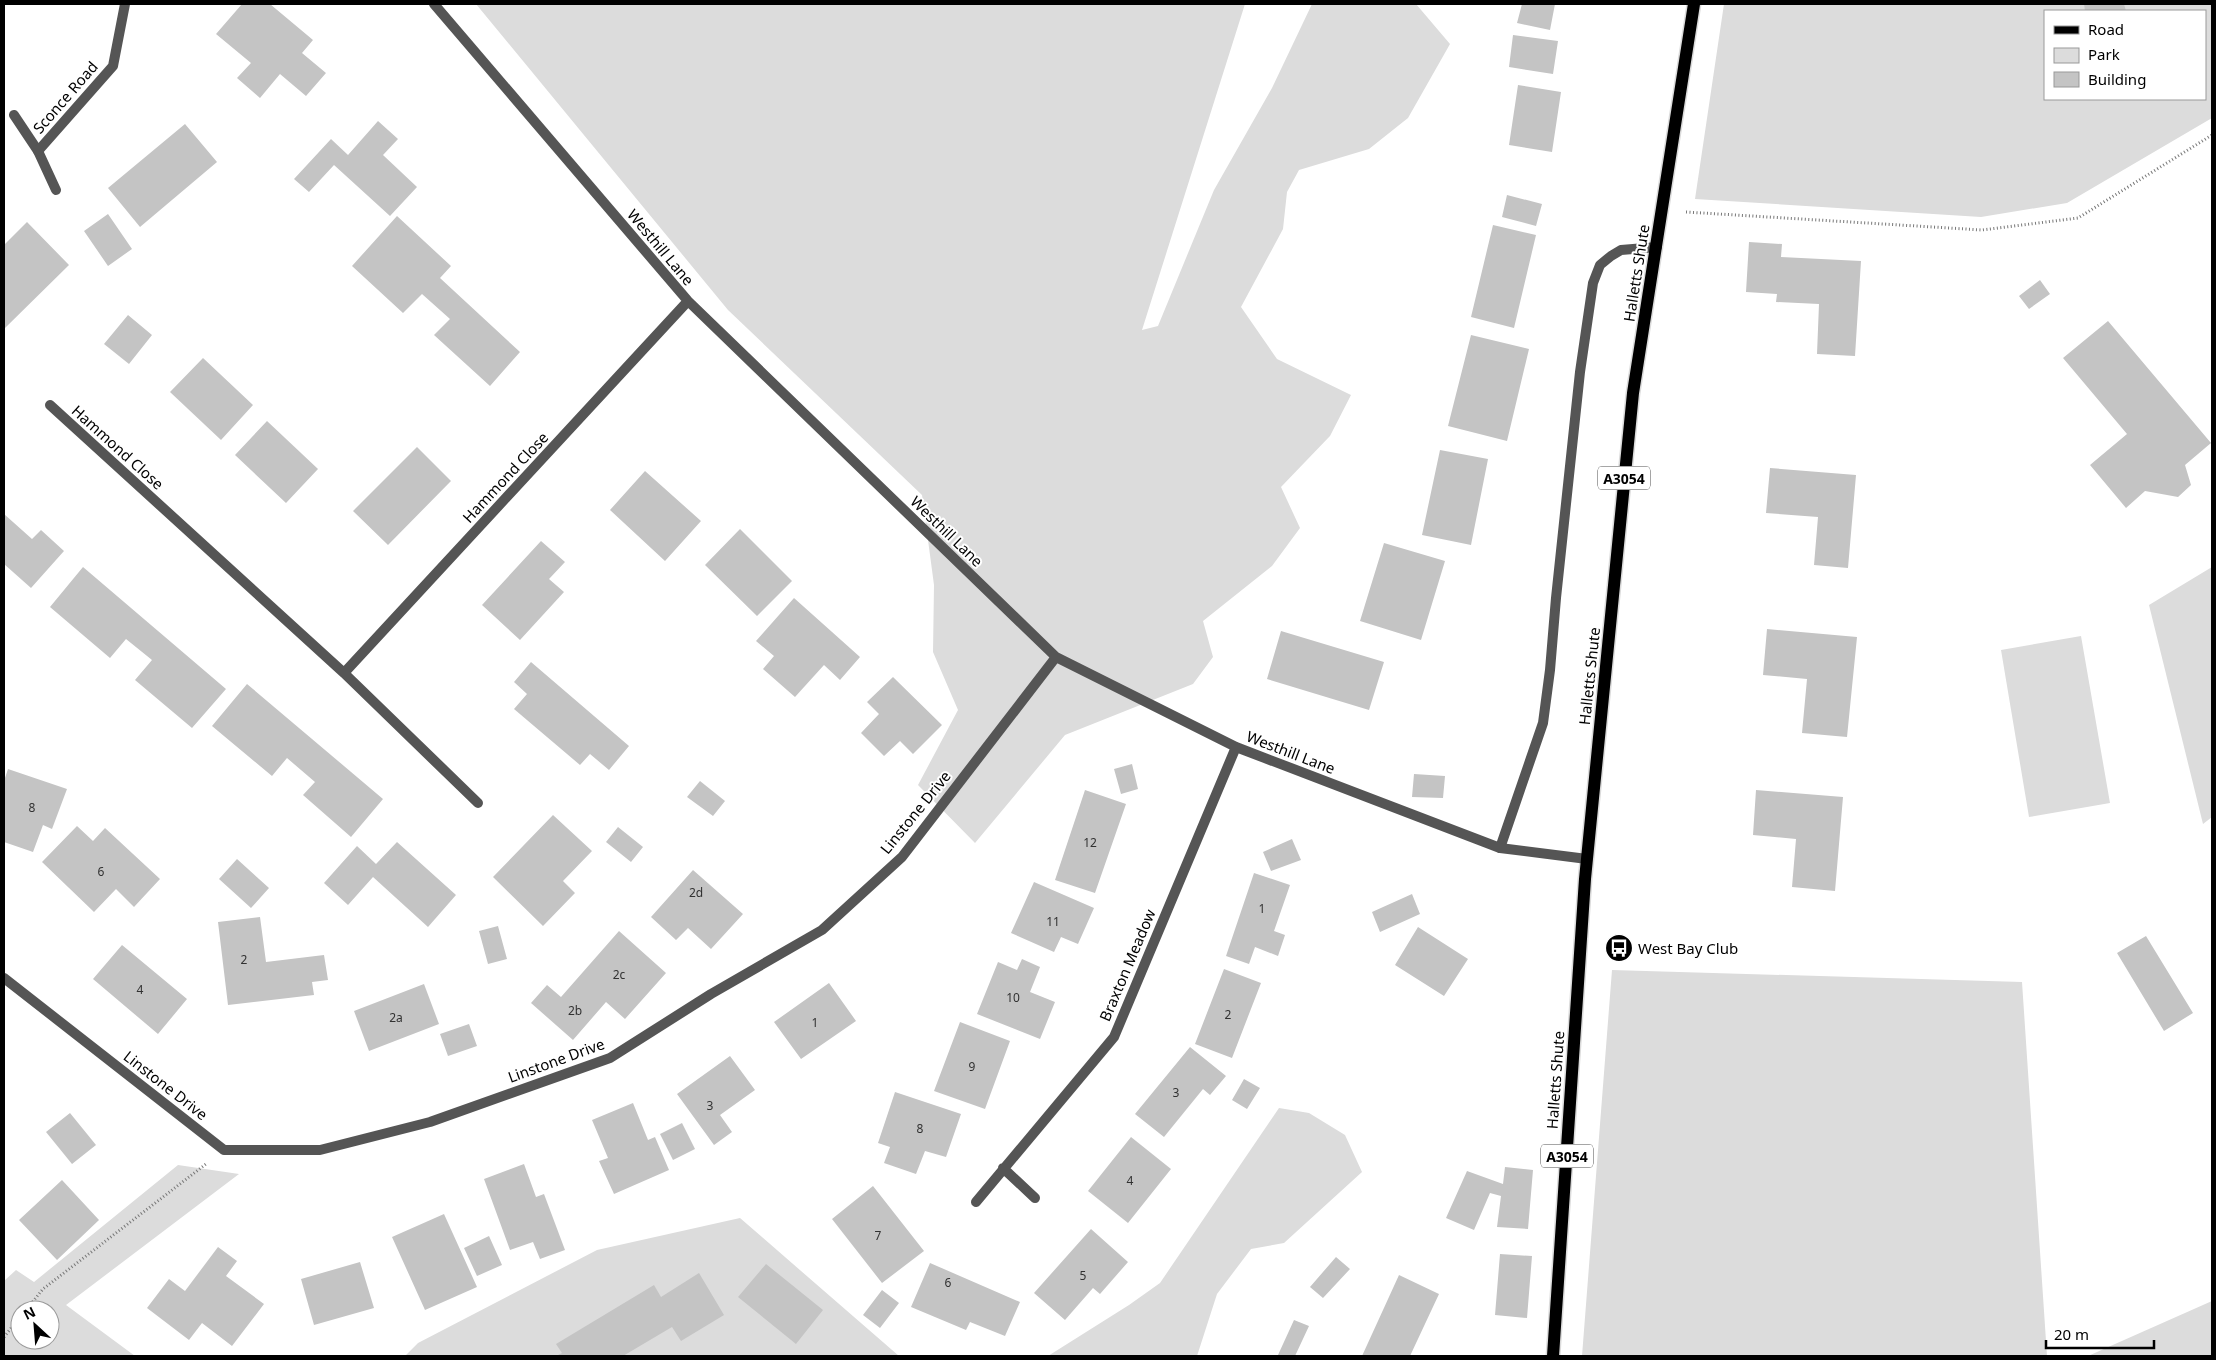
<svg xmlns="http://www.w3.org/2000/svg" width="2216" height="1360" font-family="'Noto Sans',sans-serif">
<rect width="100%" height="100%" fill="#fff"/>
<path fill="#dcdcdc" fill-rule="evenodd" d="M476,4H1245L1142,330L1158,326L1214,190L1272,88L1312,4H1416L1450,44L1408,118L1369,149L1299,170L1287,192L1283,229L1241,307L1277,359L1351,395L1330,436L1281,487L1300,528L1272,566L1203,621L1213,657L1193,684L1065,735L975,843L918,785L958,710L933,652L934,585L922,495L728,310Z
M1724,4H2212V118L2067,203L1981,217L1695,199ZM2045,11H2205V99H2045Z
M2212,567V817L2203,824L2149,605Z
M2081,636L2110,803L2029,817L2001,650Z
M1612,970L2022,982L2047,1356H1582Z
M1279,1108L1309,1113L1345,1135L1362,1172L1284,1243L1251,1249L1217,1294L1197,1356H1048L1129,1305L1160,1283Z
M178,1165L239,1174L66,1305L135,1356H4V1281L16,1270L34,1282ZM20,1310H50V1340H20Z
M740,1218L899,1356H405L418,1343L597,1250Z
M2212,1301V1356H2088Z"/>
<path fill="#c4c4c4" d="M242,4H270L313,40L302,53L326,73L306,96L280,74L260,98L237,78L251,63L216,34Z
M1522,4H1555L1550,30L1517,23Z
M2084,4H2124L2126,11H2085Z
M1513,35L1558,41L1553,74L1509,67Z
M1518,85L1561,92L1552,152L1509,145Z
M378,121L398,139L383,155L417,187L390,216L334,165L309,192L294,179L331,139L348,155Z
M185,124L217,162L140,227L108,188Z
M1507,195L1542,204L1536,226L1502,217Z
M108,214L132,249L108,266L84,231Z
M397,216L451,266L440,278L520,352L490,386L434,335L450,319L422,294L403,313L352,266Z
M27,222L69,265L4,329V245Z
M1493,225L1536,235L1514,328L1471,317Z
M1749,242L1782,244L1781,257L1861,261L1855,356L1817,354L1819,304L1776,302L1777,294L1746,292Z
M2040,280L2050,294L2029,309L2019,296Z
M128,315L152,335L129,364L104,344Z
M2108,321L2211,443L2185,465L2191,485L2178,497L2145,491L2126,508L2090,465L2127,434L2063,358Z
M1471,335L1529,349L1507,441L1448,426Z
M203,358L253,405L221,440L170,392Z
M267,421L318,469L286,503L235,455Z
M417,447L451,481L388,545L353,511Z
M1440,450L1488,459L1471,545L1422,535Z
M1770,468L1856,475L1848,568L1814,565L1818,517L1766,513Z
M645,471L701,521L665,561L610,510Z
M4,514L32,539L41,530L64,551L31,588L4,564Z
M740,529L792,581L757,616L705,565Z
M541,541L565,562L549,579L564,592L520,640L482,605Z
M1384,543L1445,561L1421,640L1360,621Z
M83,567L226,689L192,728L135,680L152,660L126,639L110,658L50,607Z
M794,598L860,657L840,680L824,665L795,697L763,669L774,656L756,641Z
M1767,629L1857,637L1847,737L1802,733L1807,679L1763,675Z
M1281,631L1384,662L1369,710L1267,679Z
M531,662L629,746L609,770L590,754L580,765L514,709L527,694L514,682Z
M893,677L942,725L913,754L900,741L884,756L861,733L879,714L867,702Z
M247,684L383,799L351,837L303,795L315,782L287,758L272,776L212,726Z
M1132,764L1138,789L1121,794L1114,769Z
M8,769L67,789L52,829L43,825L33,852L4,842V781Z
M1414,774L1445,776L1443,798L1412,797Z
M700,781L725,801L713,816L687,797Z
M1085,790L1126,804L1095,893L1055,880Z
M1756,790L1843,797L1835,891L1792,887L1796,839L1753,835Z
M553,815L592,851L563,881L575,893L543,926L493,877Z
M77,826L93,841L105,828L160,879L134,907L116,889L94,912L42,862Z
M618,827L643,847L631,862L606,842Z
M1292,839L1301,860L1271,871L1263,852Z
M397,842L456,895L428,927L373,877L348,905L324,883L357,846L376,864Z
M237,859L269,888L251,908L219,879Z
M693,870L743,914L711,949L688,928L676,940L651,917Z
M1254,873L1290,885L1274,931L1285,935L1278,956L1255,947L1249,964L1226,956Z
M1034,882L1094,908L1078,944L1061,937L1054,952L1011,933Z
M1412,894L1420,914L1380,932L1372,912Z
M260,917L266,962L324,955L328,980L312,982L314,995L228,1005L218,922Z
M498,926L507,959L488,964L479,931Z
M1418,927L1468,959L1444,996L1395,965Z
M619,931L666,973L625,1019L606,1002L573,1040L531,1003L547,985L561,997Z
M2146,936L2193,1013L2164,1031L2117,953Z
M122,945L187,999L158,1034L93,979Z
M1022,959L1040,967L1030,992L1055,1002L1040,1039L977,1014L998,962L1017,970Z
M1224,969L1261,983L1232,1058L1195,1044Z
M829,983L856,1021L801,1059L774,1022Z
M424,984L439,1024L369,1051L354,1011Z
M960,1022L1010,1041L985,1109L934,1091Z
M469,1024L477,1046L448,1056L440,1034Z
M1190,1047L1226,1076L1210,1095L1203,1089L1164,1137L1135,1114Z
M730,1056L755,1090L720,1115L732,1132L714,1145L677,1094Z
M1244,1079L1260,1088L1247,1109L1232,1100Z
M895,1092L961,1114L946,1157L925,1151L916,1174L884,1163L890,1147L878,1143Z
M633,1103L648,1140L655,1137L669,1170L614,1194L599,1161L608,1158L592,1120Z
M70,1113L96,1145L72,1164L46,1132Z
M682,1123L695,1149L673,1160L660,1134Z
M1131,1137L1171,1169L1128,1223L1088,1191Z
M524,1164L536,1197L544,1194L565,1250L540,1259L533,1242L510,1250L484,1179Z
M1505,1167L1533,1170L1528,1229L1497,1227L1501,1196L1490,1193L1474,1230L1446,1218L1467,1171L1503,1184Z
M62,1180L99,1220L57,1260L19,1220Z
M873,1186L924,1251L882,1283L832,1219Z
M444,1214L477,1287L425,1310L392,1237Z
M1091,1229L1128,1262L1100,1294L1093,1288L1065,1320L1034,1293Z
M489,1236L502,1265L477,1276L464,1248Z
M218,1247L237,1261L226,1276L264,1304L232,1346L202,1323L189,1340L147,1308L169,1279L185,1291Z
M1500,1254L1532,1256L1527,1318L1495,1315Z
M1336,1257L1350,1269L1323,1298L1310,1287Z
M360,1262L374,1308L314,1325L301,1279Z
M930,1263L1020,1302L1005,1336L970,1322L966,1330L911,1307Z
M766,1264L823,1310L796,1344L738,1297Z
M699,1273L724,1315L681,1341L672,1327L623,1356H556L562,1353L556,1344L654,1285L661,1297Z
M1399,1275L1439,1294L1410,1356H1362Z
M882,1290L899,1303L880,1328L863,1315Z
M1294,1320L1309,1326L1295,1356H1280L1278,1355Z"/>
<g fill="none" stroke-linecap="round" stroke-linejoin="round">
<g stroke="#dbdbdb" stroke-width="15">
<path id="primary" d="M1553,1356L1585,879L1633,393L1694,4"/>
</g>
<path stroke="#777" stroke-width="3" stroke-dasharray="1 2.5" stroke-linecap="butt" d="M1686,212L1982,230L2078,218L2212,135
M26,1310L43,1289L206,1164
M4,1337L20,1317"/>
<path stroke="#555" stroke-width="10" d="M14,115L38,151L56,190
M1500,848L1543,723L1550,670L1556,598L1580,372L1593,283L1600,265L1611,256L1621,250L1657,247"/>
<path stroke="#555" stroke-width="10" d="M434,4L688,301L1056,657L1236,747L1500,848L1587,859
M38,151L113,66L125,4
M50,405L344,673L478,803
M344,673L688,301
M4,978L224,1150H320L430,1122L610,1058L711,994L822,930L902,857L1056,657
M1003,1168L1035,1198
M976,1202L1114,1037L1236,747"/>
<use href="#primary" stroke="#000" stroke-width="12"/>
</g>
<defs>
<g id="bus-disc" transform="scale(1.4375)"><circle r="9.5" fill="#000" stroke="#fff"/><path d="M-5-6H5V4H4V6H2V4H-2V6H-4V4H-5ZM-3.5-4V0h7V-4ZM-3.5 1.2v1.5H-2V1.2ZM2 1.2v1.5H3.5V1.2Z" fill="#fff"/></g>
</defs>
<g fill-rule="evenodd">
<use href="#bus-disc" x="1619" y="948"/>
</g>
<g text-anchor="middle" dominant-baseline="central" stroke-width="4" stroke-linejoin="round" paint-order="stroke">
<g font-size="12" fill="#313131">
<text x="32" y="807">8</text>
<text x="1090" y="842">12</text>
<text x="101" y="871">6</text>
<text x="696" y="892">2d</text>
<text x="1262" y="908">1</text>
<text x="1053" y="921">11</text>
<text x="244" y="959">2</text>
<text x="619" y="974">2c</text>
<text x="140" y="989">4</text>
<text x="1013" y="997">10</text>
<text x="575" y="1010">2b</text>
<text x="1228" y="1014">2</text>
<text x="396" y="1017">2a</text>
<text x="815" y="1022">1</text>
<text x="972" y="1066">9</text>
<text x="1176" y="1092">3</text>
<text x="710" y="1105">3</text>
<text x="920" y="1128">8</text>
<text x="1130" y="1180">4</text>
<text x="878" y="1235">7</text>
<text x="1083" y="1275">5</text>
<text x="948" y="1282">6</text>
</g>
<g fill="#fff" stroke="#4c4c4c" stroke-width="1">
<rect x="1598" y="466.5" width="52" height="23" rx="4"/>
<rect x="1541" y="1144.5" width="52" height="23" rx="4"/>
</g>
<g font-size="14" font-weight="bold" fill="#000">
<text x="1624" y="478">A3054</text>
<text x="1567" y="1156">A3054</text>
</g>
<g font-size="15" fill="#000" stroke="#fff">
<text transform="translate(65 97) rotate(-49)">Sconce Road</text>
<text transform="translate(661 247) rotate(50)">Westhill Lane</text>
<text transform="translate(1636 273) rotate(-81)">Halletts Shute</text>
<text transform="translate(118 447) rotate(42)">Hammond Close</text>
<text transform="translate(505 477) rotate(-47)">Hammond Close</text>
<text transform="translate(947 531) rotate(44)">Westhill Lane</text>
<text transform="translate(1589 676) rotate(-84)">Halletts Shute</text>
<text transform="translate(1291 752) rotate(21)">Westhill Lane</text>
<text transform="translate(915 812) rotate(-51)">Linstone Drive</text>
<text transform="translate(1127 965) rotate(-67)">Braxton Meadow</text>
<text transform="translate(556 1060) rotate(-20)">Linstone Drive</text>
<text transform="translate(1555 1080) rotate(-86)">Halletts Shute</text>
<text transform="translate(166 1085) rotate(38)">Linstone Drive</text>
</g>
<g font-size="15" fill="#000" stroke="#fff" text-anchor="start">
<text x="1638" y="948">West Bay Club</text>
</g>
</g>
<rect width="2216" height="1360" fill="none" stroke="#000000" stroke-width="10"/>
<rect x="2044" y="10" width="162" height="90" fill="#ffffff" stroke="#999999"/>
<rect x="2054" y="26" width="25" height="8" fill="#000000" stroke="#999999"/>
<text x="2088" y="35" font-size="15" fill="#000000">Road</text>
<rect x="2054" y="48" width="25" height="15" fill="#dcdcdc" stroke="#999999"/>
<text x="2088" y="60" font-size="15" fill="#000000">Park</text>
<rect x="2054" y="72" width="25" height="15" fill="#c4c4c4" stroke="#999999"/>
<text x="2088" y="85" font-size="15" fill="#000000">Building</text>
<g transform="translate(35 1325) rotate(334)"><circle r="24" fill="#ffffff" stroke="#999999"/>
<path d="M0-4L9 19L0 12L-9 19Z" fill="#000000"/>
<text y="-8" font-size="14" font-weight="bold" text-anchor="middle" fill="#000000">N</text>
</g>
<path d="M2046 1340v8h108v-8" fill="none" stroke="#000000" stroke-width="2.5"/>
<text x="2054" y="1340" font-size="15" fill="#000000" stroke="#ffffff" stroke-width="4" paint-order="stroke">20 m</text>
</svg>
